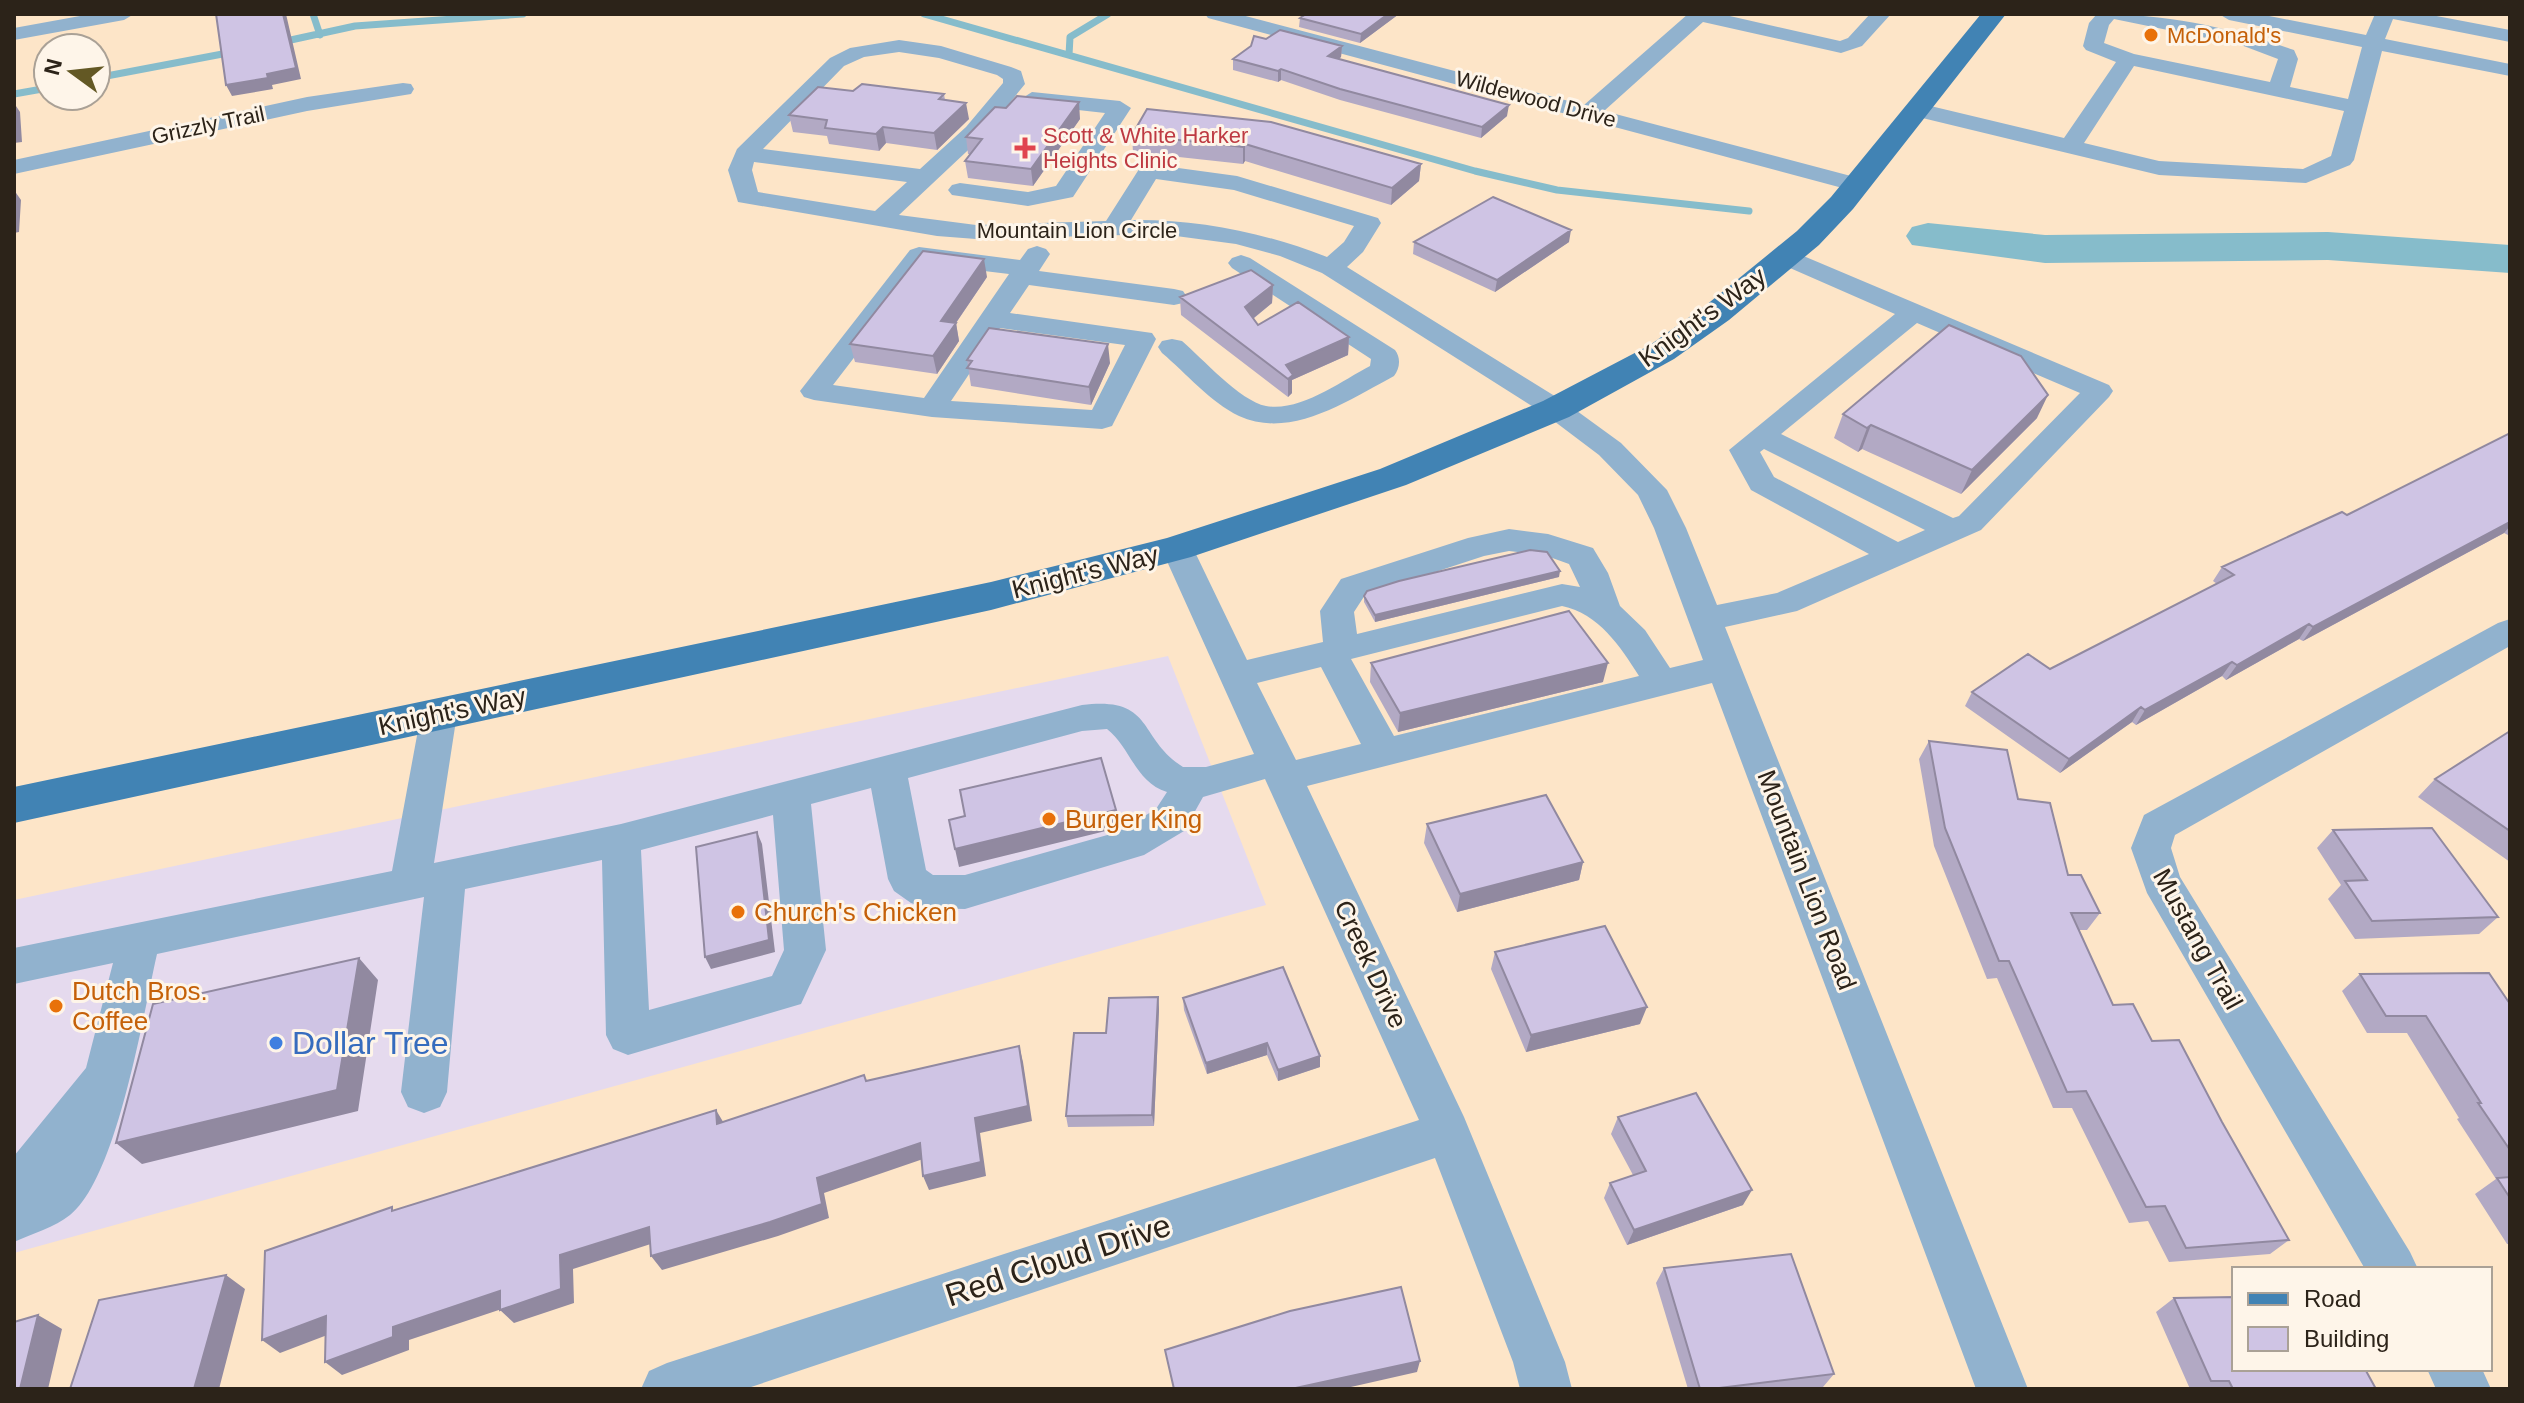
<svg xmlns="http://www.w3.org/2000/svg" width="2524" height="1403" font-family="Helvetica,sans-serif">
<rect width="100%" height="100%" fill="#fde5c8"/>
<path fill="#e5daee" d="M1168,656L1266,905L14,1253V900Z"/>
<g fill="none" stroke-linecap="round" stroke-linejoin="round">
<path stroke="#86bccb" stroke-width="7" d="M313,14L320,35
M924,14L1475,171L1557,190L1749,211
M277,43L355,26L523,14
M1069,55L1070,37L1108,14
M96,78L233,52
M14,94L48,88"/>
<path fill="#86bccb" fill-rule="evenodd" d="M1928,223L2045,235L2328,232L2510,245V273L2328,260L2045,263L1912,245L1906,236L1912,227Z"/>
<path fill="#91b2ce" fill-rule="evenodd" d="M91,14H134L124,20L14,40V28Z
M1205,14H1238L1584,105L1688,14H1721L1840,41L1848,38L1870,14H1891L1862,46L1841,53L1703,22L1604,111L1866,180L1870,185L1866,190H1850L1208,18Z
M2097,14C2166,14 2229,27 2294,50L2298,59L2290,87L2348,99L2362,47L2229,20L2219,14H2259L2366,35L2375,14H2426L2510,30V42L2393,19L2385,39L2510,64V76L2382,51L2354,160L2350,165L2306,183L2159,175L1910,115L1907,110L1918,103L2064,138L2116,62L2086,50L2083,46L2089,23ZM2114,19L2241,45L2278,59L2270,82L2134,54L2104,43L2109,25ZM2134,66L2344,111L2331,156L2303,169L2159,161L2084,143Z
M899,40L941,46L1011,67L1021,71L1025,84L982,137L899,215L976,225L1106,221L1141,166L1149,164L1237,176L1378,218L1381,223L1363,252L1347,267L1566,403L1621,443L1667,490L1686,528L1717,605L1777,593L1869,554L1751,490L1729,450L1895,314L1776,262L1772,257L1776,252H1794L2109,385L2113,391L2109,397L1981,530L1797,611L1725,627L2028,1389H1976L1712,683L1307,786L1464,1117L1565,1362L1572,1389H1520L1513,1362L1435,1158L745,1389H641L649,1371L667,1363L1419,1120L1265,779L1203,797L1184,831L1144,855L965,909L925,908L911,903L894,891L888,879L871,788L811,804L826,950L801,1004L628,1055L613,1049L606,1035L602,860L465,889L447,1092L440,1107L424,1113L408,1107L401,1092L424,897L157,954C143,1015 117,1178 70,1215C55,1227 32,1234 14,1242V1156L86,1068L113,963L14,984V948L392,871L421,714L426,705L439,701L452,705L457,714L434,863L621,824L1082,705C1155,696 1137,738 1183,767H1206L1254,754L1161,548L1166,540L1177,537L1188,540L1193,548L1247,660L1323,642L1320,611L1341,579L1468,538L1509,529L1548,534L1593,548L1608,573L1620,606L1645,630L1670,668L1703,660L1654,528L1638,495L1599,455L1546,415L1322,273L1280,256L1236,244L1161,234L976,239L937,236L738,202L728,170L737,149L830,58L850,48ZM899,52L939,58L997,75L1003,79V83L966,127L920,169L763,149L844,66L864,57ZM754,162L907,182L875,211L758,192L752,170ZM1156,179L1234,190L1354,226L1344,242L1327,257C1266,233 1198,219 1131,220ZM1917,323L2080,393L1959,516L1953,518L1781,434ZM1764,449L1925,530L1898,542L1774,477L1760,452ZM1509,551L1544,555L1569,564L1580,587L1562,584L1357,634L1354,612L1365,595L1484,556ZM1562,606C1599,614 1620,646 1639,676L1394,736L1351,659ZM1321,667L1361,744L1296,760L1257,683ZM1107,729C1131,748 1135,782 1167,792L1156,809L1118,832L965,875H933L926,870L908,778L1082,731ZM773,815L784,950L772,976L649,1010L641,850Z
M403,83L411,84L414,89L411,94L307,111L14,174V160L307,97Z
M1032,92L1120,101L1131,108L1073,197L1028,206L952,195L948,190L952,185L960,183L1028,192L1056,186L1105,113L1024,104L1021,99Z
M1037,246L1046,249L1050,254L1039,271L1174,289L1183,291L1187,297L1183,303L1174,305L1029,285L1010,313L1152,333L1156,339L1112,426L1102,429L932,417L814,400L804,397L800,391L910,250L919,247L1020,260L1028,249ZM926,264L1009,274L924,398L833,385ZM1000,328L1125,345L1092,410L951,401Z
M1241,255L1250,258L1395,350C1401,358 1400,368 1394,376C1349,400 1291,440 1239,416C1210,402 1186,373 1162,353L1158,347L1162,341L1172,339L1182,341C1202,358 1240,401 1266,406C1301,412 1341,381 1370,366L1371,359L1232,268L1228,263L1232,258Z
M2510,619V646L2175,835L2171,848L2180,877L2410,1252L2418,1269H2365L2147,893L2131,848L2144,815L2498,623Z
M2427,1369H2482L2491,1389H2436Z"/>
<path fill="#4183b4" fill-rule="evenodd" d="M1981,14H2006L1853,209L1819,245L1729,320L1674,359L1569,417L1406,485L1191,557L991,610L14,823V787L991,582L1167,538L1380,469L1543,401L1650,345L1705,306L1797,231L1831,197Z"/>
</g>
<path fill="#b2a9c4" d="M1399,14L1360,43L1299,27L1300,18Z
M1266,39L1342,46L1341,57L1339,59L1507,116L1481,138L1340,100L1281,80L1278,82L1233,70V59Z
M853,91L944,94L945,100L969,119L937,150L886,143L879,151L829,144L827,136L793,132L789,115Z
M1147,109L1421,164L1419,181L1391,205L1245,161L1243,164L1133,152L1132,135Z
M1080,119L1033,186L968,178L965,161L970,154H968L966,137Z
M1414,242H1569L1495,292L1413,254Z
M987,277L956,323L959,341L937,374L855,362L850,344Z
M1273,285L1272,303L1253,319L1258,325L1349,337L1348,355L1292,380V393L1288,397L1181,315L1180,297Z
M967,360L1110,363L1091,405L971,386Z
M1843,414L2037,418L1961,494L1862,449L1858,452L1834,438Z
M2510,433V536L2504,533L2303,641L2299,639L2226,680L2222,676L2136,725L2132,722L2060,773L1965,706L1972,692L2050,669L2217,584L2213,581L2222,567L2347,515Z
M1559,577L1375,622L1364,602V596Z
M1371,663L1603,682L1398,732L1370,682Z
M2510,731V862L2418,797L2435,779Z
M1929,741L2018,799L2068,875L2100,913L2087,930H2079L2113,1005L2152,1041L2222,1122L2289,1240L2270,1254L2169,1262L2148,1221L2129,1223L2072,1108H2053L1997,978L1987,979L1934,846L1919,759Z
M1427,824L1583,862L1579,880L1457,912L1424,843Z
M2333,830L2498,917L2479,934L2355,939L2328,899L2341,885L2317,848Z
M1495,952L1640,1024L1526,1052L1491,969Z
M2360,974L2510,1004V1244H2507L2475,1194L2496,1179L2457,1119L2459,1118L2407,1033H2367L2342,991Z
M1158,997L1159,1009L1154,1126L1068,1127L1066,1116L1106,1033Z
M1183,998L1320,1056V1067L1278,1081L1267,1055L1207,1074L1184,1010Z
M1618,1117L1743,1205L1627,1245L1604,1198L1610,1183L1633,1175L1611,1134Z
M1664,1268L1834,1374L1823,1387L1807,1389H1688L1656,1283Z
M2174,1298L2376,1389H2190L2156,1312Z"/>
<path fill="#9189a0" d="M283,14H286L301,79L272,85L273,89L232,96L226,85L267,74Z
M1388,14H1399L1360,43L1361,34Z
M1342,46L1341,57L1328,67V56Z
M1281,69V80L1278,82V71Z
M1079,102L1080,119L1033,186L1031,169Z
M14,103L20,112L22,142L14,143Z
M966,103L969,119L937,150L934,133Z
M1509,105L1507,116L1481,138L1482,127Z
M883,127L886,143L879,151L876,134Z
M1245,144V161L1243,164V147Z
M1421,164L1419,181L1391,205L1392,188Z
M14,190L21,200L19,232L14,233Z
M1571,230L1569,242L1495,292L1497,280Z
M984,259L987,277L945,339L941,321Z
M1273,285L1272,303L1245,325V307Z
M956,323L959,341L937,374L933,356Z
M1349,337L1348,355L1292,380V393L1288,397V379L1286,365Z
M1108,344L1110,363L1091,405L1089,387Z
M2048,395L2037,418L1961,494L1972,470Z
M1871,425L1862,449L1858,452L1867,428Z
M2510,522V526L2504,533L2303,641L2313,627Z
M1560,571L1559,577L1375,622V615Z
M2309,624L2299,639L2226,680L2237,665Z
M2232,662L2222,676L2136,725L2145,710Z
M1608,663L1603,682L1398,732L1400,713Z
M2141,707L2132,722L2060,773L2069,759Z
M1116,810L1118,828L959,867L955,849Z
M757,832L762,844L775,952L711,969L705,957Z
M1583,862L1579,880L1457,912L1460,894Z
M359,958L378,980L358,1111L142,1164L116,1143Z
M1158,997L1159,1009L1154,1126L1152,1115Z
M1647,1007L1640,1024L1526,1052L1531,1035Z
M1267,1043V1055L1207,1074L1206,1063Z
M1019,1046L1023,1062L1032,1121L980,1133L986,1176L929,1190L923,1176L975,1118Z
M1320,1056V1067L1278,1081V1070Z
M716,1110L725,1125L717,1124Z
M920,1143L926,1158L824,1193L829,1218L778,1236L662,1270L651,1256L817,1178Z
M1752,1190L1743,1205L1627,1245L1634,1230Z
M649,1227L660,1241L573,1269L574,1303L514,1323L500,1310L560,1255Z
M226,1275L245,1289L219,1389H194Z
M500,1291L514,1305L409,1340V1350L342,1375L325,1362L393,1327Z
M38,1315L62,1329L48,1389H20Z
M326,1316L343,1329L280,1353L262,1340Z
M1420,1361L1417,1372L1342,1389H1291Z"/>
<path fill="#cfc4e4" stroke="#9189a0" stroke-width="2" d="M216,14H283L296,68L267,74L268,78L226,85Z
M1306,14H1388L1361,34L1300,18Z
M1280,30L1342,46L1328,56L1509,105L1482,127L1340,89L1281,69L1278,71L1233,59L1251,46L1254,36L1266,39Z
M862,84L944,94L939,99L966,103L934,133L883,127L876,134L825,128L827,120L789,115L818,87L853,91Z
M1017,96L1079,102L1031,169L965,161L982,139L966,137L995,107L1006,108Z
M1147,109L1271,122L1421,164L1392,188L1245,144L1243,147L1132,135Z
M1493,197L1571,230L1497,280L1414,242Z
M923,251L984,259L941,321L956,323L933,356L850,344Z
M1251,270L1273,285L1245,307L1258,325L1298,302L1349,337L1286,365L1293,375L1288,379L1180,297Z
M1949,325L2021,356L2048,395L1972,470L1871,425L1867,428L1843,414Z
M989,328L1108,344L1089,387L967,368L972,361L967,360Z
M2510,433V522L2313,627L2309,624L2237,665L2232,662L2145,710L2141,707L2069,759L1972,692L2028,654L2050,669L2234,575L2222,567L2342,512L2347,515Z
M1530,550L1547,552L1560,571L1375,615L1364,596L1367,591L1399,581Z
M1569,611L1608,663L1400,713L1371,663Z
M2510,731V831L2435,779Z
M1929,741L2007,750L2018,799L2050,803L2068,875H2081L2100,913H2071L2113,1005L2133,1004L2152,1041L2179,1040L2222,1122L2289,1240L2186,1248L2165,1206L2146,1207L2086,1091L2067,1092L2009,961H1999L1945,828Z
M1101,758L1116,810L955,849L949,820L965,816L960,790Z
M1546,795L1583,862L1460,894L1427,824Z
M2432,828L2498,917L2372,921L2345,881L2367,880L2333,830Z
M757,832L769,940L705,957L696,847Z
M1605,926L1647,1007L1531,1035L1495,952Z
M359,958L337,1090L116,1143L153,1004Z
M1283,967L1320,1056L1278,1070L1267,1043L1206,1063L1183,998Z
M2489,973L2510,1004V1150L2478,1103H2481L2426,1016H2386L2360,974Z
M1158,997L1152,1115L1066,1116L1074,1033H1106L1109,998Z
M1019,1046L1028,1106L975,1118L981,1162L923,1176L920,1143L817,1178L822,1204L770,1222L651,1256L649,1227L560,1255L561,1289L500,1310V1291L393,1327V1337L325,1362L326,1316L262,1340L265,1251L392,1207V1211L716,1110L717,1124L864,1075L866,1081Z
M1696,1093L1752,1190L1634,1230L1610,1183L1646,1171L1618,1117Z
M2510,1177V1198L2497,1178Z
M1791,1254L1834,1374L1711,1389H1700L1664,1268Z
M226,1275L194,1389H70L99,1300Z
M1401,1287L1420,1361L1291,1389H1174L1165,1350L1290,1311Z
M2234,1297V1369H2365L2376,1389H2233L2229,1381H2211L2174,1298Z
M38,1315L20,1389H14V1322Z"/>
<g fill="#e8710a" stroke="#fef5e9" stroke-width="3">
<circle cx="2151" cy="35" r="8"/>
<circle cx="1049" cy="819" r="8"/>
<circle cx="738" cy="912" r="8"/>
<circle cx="56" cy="1006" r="8"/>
</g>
<path fill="#e0444e" stroke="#fef5e9" stroke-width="3" d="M1021 136h8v8h8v8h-8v8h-8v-8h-8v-8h8z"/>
<circle fill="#3f7fe0" stroke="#fef5e9" stroke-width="3" cx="276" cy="1043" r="8"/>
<g text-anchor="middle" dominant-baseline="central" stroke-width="6" stroke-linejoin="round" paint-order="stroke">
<g font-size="22" fill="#c56008" stroke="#fef5e9" text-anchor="start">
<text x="2167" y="35">McDonald's</text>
</g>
<g font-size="22" fill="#2c2319" stroke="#fef5e9">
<text transform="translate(1536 99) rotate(15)">Wildewood Drive</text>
<text transform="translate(208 125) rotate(-12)">Grizzly Trail</text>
<text x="1077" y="230">Mountain Lion Circle</text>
</g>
<g font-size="22" fill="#be3a42" stroke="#fef5e9" text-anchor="start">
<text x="1043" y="135">Scott &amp; White Harker<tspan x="1043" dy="25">Heights Clinic</tspan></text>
</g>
<g font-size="26" fill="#2c2319" stroke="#fef5e9">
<text transform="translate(1702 317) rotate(-36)">Knight's Way</text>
<text transform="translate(1085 572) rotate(-14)">Knight's Way</text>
<text transform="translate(452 711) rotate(-12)">Knight's Way</text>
<text transform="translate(1807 880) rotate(69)">Mountain Lion Road</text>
<text transform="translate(2198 939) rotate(61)">Mustang Trail</text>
<text transform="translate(1371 964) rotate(65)">Creek Drive</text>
</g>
<g font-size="26" fill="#c56008" stroke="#fef5e9" text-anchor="start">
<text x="1065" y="819">Burger King</text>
<text x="754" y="912">Church's Chicken</text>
<text x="72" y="991">Dutch Bros.<tspan x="72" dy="30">Coffee</tspan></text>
</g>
<g font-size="32" fill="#366cbe" stroke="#fef5e9" text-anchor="start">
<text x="292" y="1043">Dollar Tree</text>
</g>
<g font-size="32" fill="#2c2319" stroke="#fef5e9">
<text transform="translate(1058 1260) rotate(-18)">Red Cloud Drive</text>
</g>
</g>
<rect width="2524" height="1403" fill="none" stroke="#2c2319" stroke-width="32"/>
<rect x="2232" y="1267" width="260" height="104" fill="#fef5e9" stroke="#aaa196" stroke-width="2"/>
<rect x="2248" y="1293" width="40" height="12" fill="#4183b4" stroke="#aaa196" stroke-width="2"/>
<text x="2304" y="1307" font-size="24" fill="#2c2319">Road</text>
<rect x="2248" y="1327" width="40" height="24" fill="#cfc4e4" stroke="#aaa196" stroke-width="2"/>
<text x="2304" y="1347" font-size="24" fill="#2c2319">Building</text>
<g transform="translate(72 72) rotate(285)"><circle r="38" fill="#fef5e9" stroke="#aaa196" stroke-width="2"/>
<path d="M0-6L14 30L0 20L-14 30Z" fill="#635824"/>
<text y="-12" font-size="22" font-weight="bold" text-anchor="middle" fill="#2c2319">N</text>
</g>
</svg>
